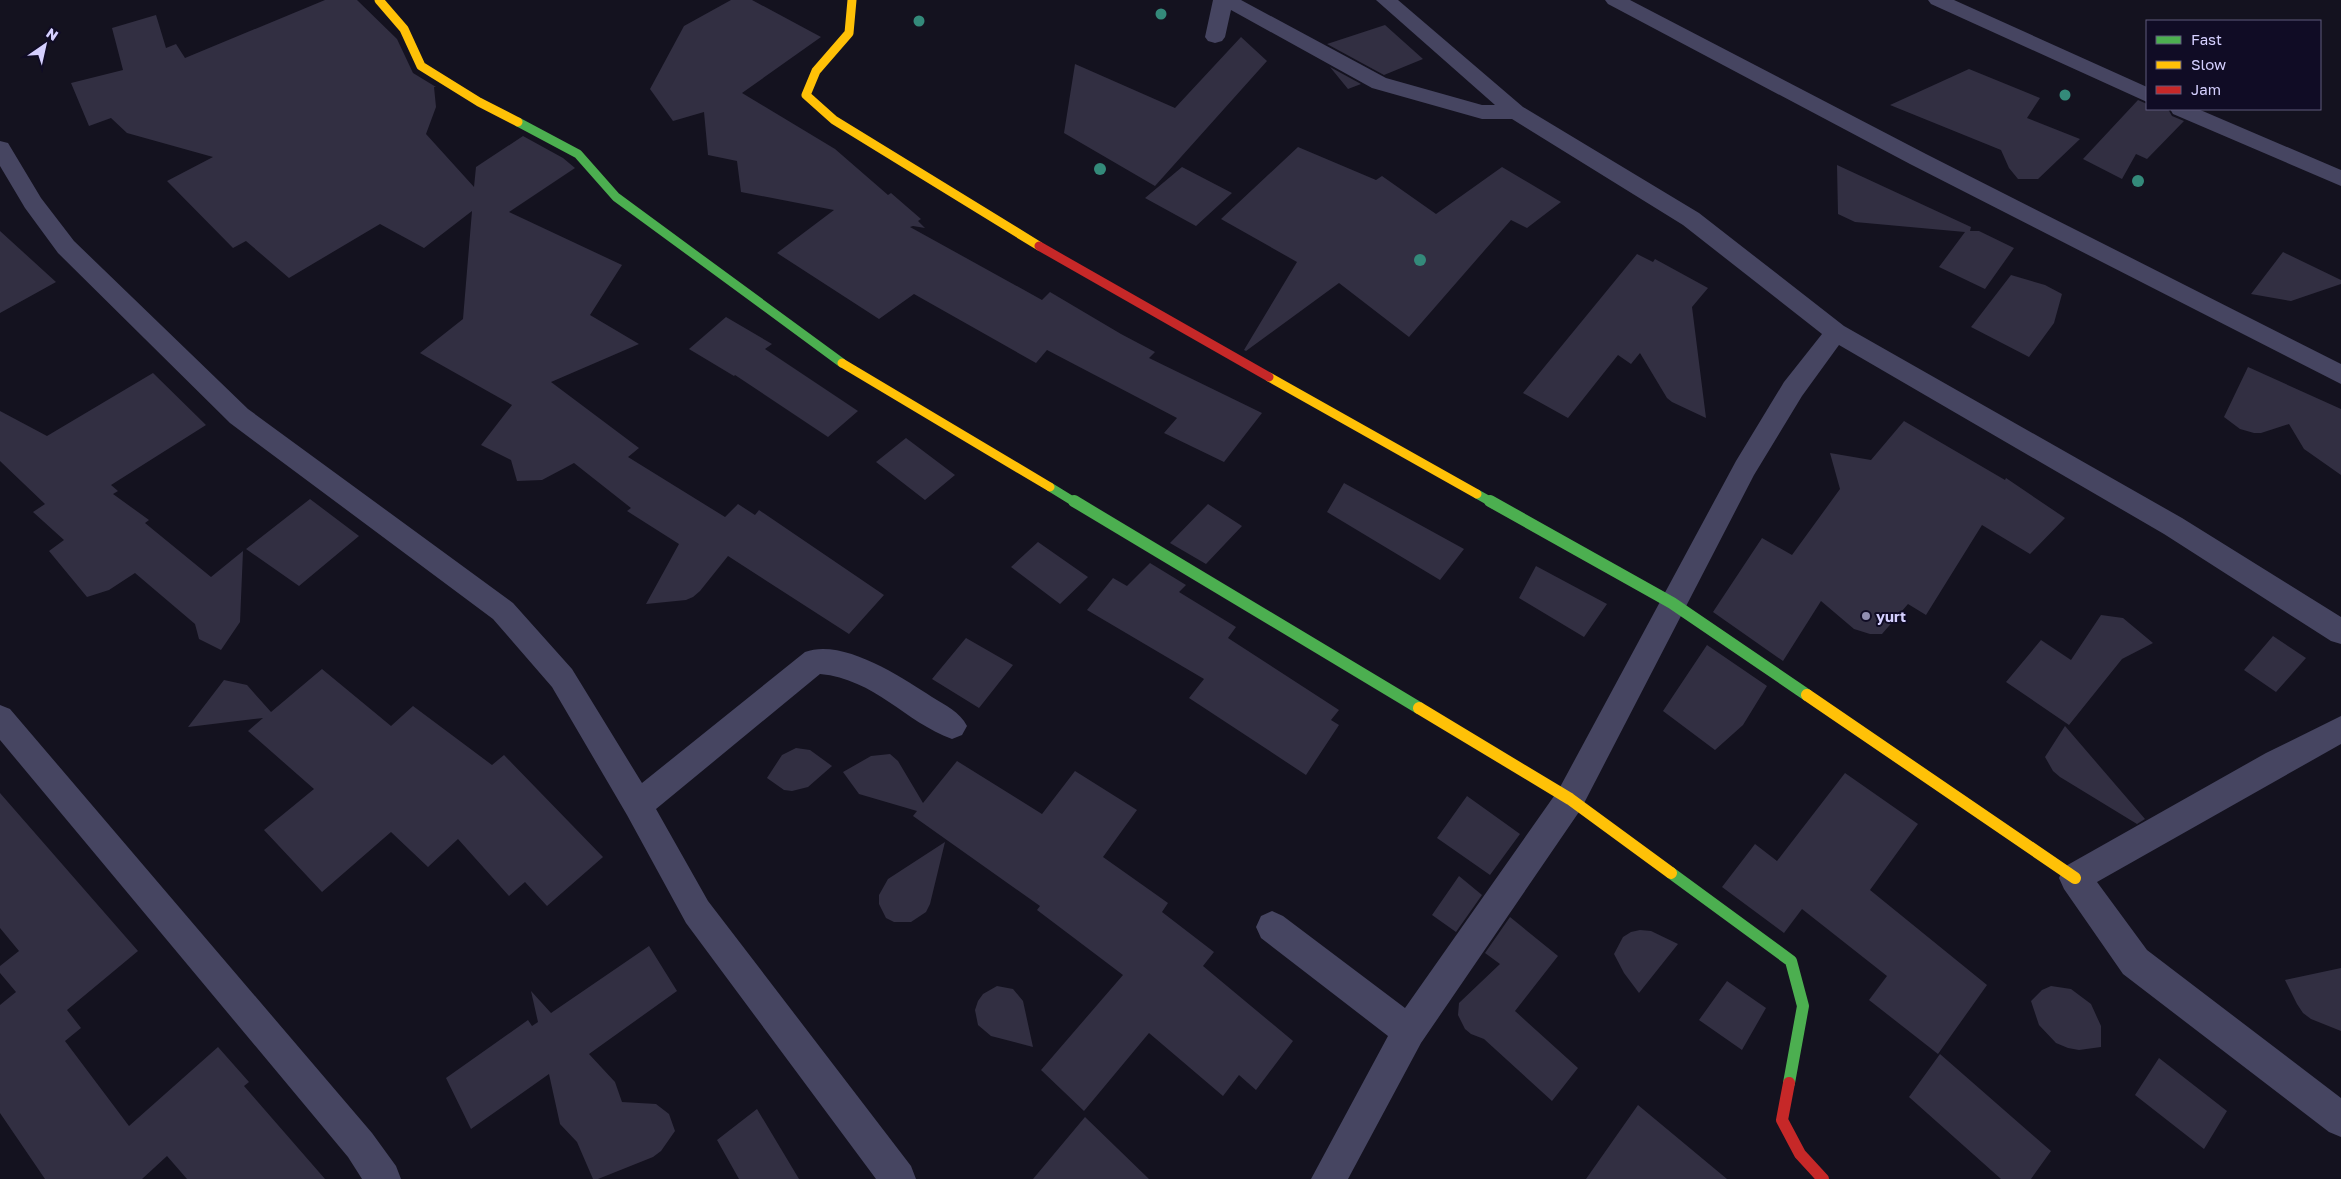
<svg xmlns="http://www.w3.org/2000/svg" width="2341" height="1179" font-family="'Golos Text',sans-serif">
<rect width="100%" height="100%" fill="#14121f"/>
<path fill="#322f42" d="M325,0H357L397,39L413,73L436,87H434L436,107L426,134L474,187L476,167L523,136L563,158L575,168L509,212L622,265L590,315L639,344L551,382L639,448L628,457L725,517L738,504L755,515L759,510L884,595L849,634L728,556L700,591L693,597L686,600L646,604L679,544L627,511L631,508L574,463L542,480L517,481L511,460L481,445L512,405L420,353L463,319L472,211L424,248L380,224L289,278L246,241L233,248L167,181L213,157L127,133L111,118L89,126L71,83L123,70L112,28L156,15L166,48L176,44L185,58Z
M731,0H752L821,37L742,93L835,149L888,195L891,193L921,219L918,221L925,228L913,226L910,227L1042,300L1050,292L1121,334L1155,352L1149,358L1262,413L1224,462L1164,433L1177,418L1047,350L1036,363L914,294L879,319L777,253L834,210L741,192L737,161L708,155L704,112L673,121L650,89L684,26Z
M1385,25L1423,59L1384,75L1327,44Z
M1241,37L1267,61L1155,186L1064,133L1075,64L1175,108Z
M1330,67L1361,84L1348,89Z
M1969,69L2040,98L2027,118L2080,139L2038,179H2018L2009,168L2001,150L1890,105Z
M2138,100L2147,104V109H2168L2172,116L2184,121L2147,159L2136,154L2122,179L2083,159Z
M1298,147L1376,180L1382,176L1436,214L1502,167L1561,202L1527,228L1511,220L1409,337L1339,283L1246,351L1244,350L1297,262L1221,219Z
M1837,165L1971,227L1970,231H1979L2014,248L1985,289L1939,267L1965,232L1855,222L1838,214Z
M1182,167L1232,193L1196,226L1145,198Z
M0,231L56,282L0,313Z
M2283,252L2341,280V284L2291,301L2251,294Z
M1637,254L1653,262L1655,259L1708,288L1692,307L1706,418L1672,402L1667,398L1640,353L1631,364L1618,355L1568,418L1523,393Z
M2011,275L2045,285L2062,294L2054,323L2029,357L1971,327Z
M726,317L772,344L765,349L858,411L828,437L735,375L734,376L689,349Z
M2248,367L2341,409V475L2304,449L2289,424L2261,433H2254L2240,429L2224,417Z
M153,373L206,425L111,485L118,491L113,494L149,520L145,523L211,577L243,551L240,622L221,650L199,639L195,624L135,573L109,590L87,597L49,551L64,540L33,512L45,504L0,461V411L47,436Z
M1904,421L2005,480L2006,478L2065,518L2030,554L1982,525L1926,615L1908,604L1882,634H1870L1854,629L1821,601L1783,661L1713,612L1762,538L1792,555L1840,489L1830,453L1871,460Z
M906,438L955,475L925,500L876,462Z
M1344,483L1464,549L1440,580L1327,512Z
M310,499L359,536L299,586L246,549Z
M1208,504L1242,526L1206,564L1170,543Z
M1038,542L1088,577L1060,604L1011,567Z
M1150,563L1186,585L1179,592L1236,627L1228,638L1339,710L1331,720L1339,725L1306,775L1189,698L1204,679L1087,610L1113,578L1127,586Z
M1536,566L1607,604L1584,637L1519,598Z
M2101,615L2123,618L2153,643L2122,659L2069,725L2006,682L2041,640L2071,660Z
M2273,636L2306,658L2276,692L2244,670Z
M966,638L1013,665L979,708L932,679Z
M1707,645L1767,686L1743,725L1715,750L1663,711Z
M322,669L391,726L413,706L492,765L504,755L603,857L547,906L525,882L509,896L458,839L428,867L391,832L322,892L264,830L314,789L248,731L263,718L188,727L224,680L247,685L271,712Z
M2065,726L2145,819L2137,824L2060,777L2053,771L2045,757Z
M796,748L810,750L832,766L808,787L792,791L784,790L767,778L782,755Z
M890,754L898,761L923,803L957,761L1042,814L1075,771L1137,810L1103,857L1168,903L1162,912L1214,952L1203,966L1293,1041L1256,1090L1239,1075L1223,1096L1149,1033L1084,1111L1041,1070L1123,975L1037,910L1040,906L913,816L917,811L859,794L843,772L871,756Z
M1845,773L1918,824L1870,890L1987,985L1938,1054L1869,1000L1887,976L1802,909L1784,933L1722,887L1755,844L1777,861Z
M0,793L138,951L67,1010L81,1028L65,1041L129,1126L218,1047L249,1082L244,1086L325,1179H187L167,1156L142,1179H45L0,1113V1005L16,992L0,973V966L19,951L0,928Z
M1467,796L1520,834L1490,875L1437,838Z
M945,842L930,904L926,912L911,922H894L886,918L879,904V895L888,879Z
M1459,876L1482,895L1456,932L1432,915Z
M1510,917L1558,956L1515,1011L1578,1068L1552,1101L1484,1039L1471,1034L1465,1029L1458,1015L1459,1003L1500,964L1485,953Z
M1640,930L1651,931L1678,944L1639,993L1624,973L1614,954L1623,937L1631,932Z
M649,946L677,991L589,1054L615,1082L622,1102L656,1104L669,1114L675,1131L661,1151L653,1157L598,1179H593L577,1142L560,1124L549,1074L471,1129L446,1078L528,1020L532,1026L538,1022L531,991L551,1013Z
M2341,968V1031L2311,1019L2303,1013L2297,1004L2285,980Z
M1727,981L1766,1008L1742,1050L1699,1020Z
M997,986L1013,989L1023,1001L1033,1047L991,1036L978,1025L975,1010L978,1001L983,994Z
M2051,986L2071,989L2091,1004L2101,1026V1047L2079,1050L2068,1048L2056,1043L2039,1025L2031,1001L2042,990Z
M1940,1054L2051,1151L2031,1179H2001L1909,1097Z
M2159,1058L2227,1111L2204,1149L2135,1095Z
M1638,1105L1727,1179H1586Z
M757,1109L799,1179H739L717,1140Z
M1085,1117L1149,1179H1033Z"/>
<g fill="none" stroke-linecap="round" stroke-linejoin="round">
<path fill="#464561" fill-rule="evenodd" d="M1213,0H1241L1386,78L1482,105H1495L1376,0H1398L1523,107L1699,213L1844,326L2182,518L2341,617V644L2331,641L2164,534L1839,345L1802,396L1754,475L1581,809L1421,1043L1348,1179H1311L1388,1036L1261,938L1256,927L1261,916L1272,911L1283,916L1405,1008L1559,789L1736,461L1784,382L1822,334L1683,225L1512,119H1482L1372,88L1231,10L1225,37L1222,41L1215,43L1208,41L1205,37Z
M1605,0H1630L1926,154L2341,364V384L1910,164L1608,4Z
M1928,0H1954L2147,87V102L1931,4Z
M2170,109H2198L2341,170V186L2173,114Z
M0,141L8,143L41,198L74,241L248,409L513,603L572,669L642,783L805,652C843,638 901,677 932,697C945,705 960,712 967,726L962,735L952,739C905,722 875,679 820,674L656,809L708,901L911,1166L916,1179H876L686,923L627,815L552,687L493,619L230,423L58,253L25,208L0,166Z
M0,705L10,709L372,1133L396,1166L401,1179H362L348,1157L0,740Z
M2341,716V744L2097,882L2147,950L2341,1098V1137L2329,1132L2123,974L2064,889L2059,878L2064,867L2266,753Z"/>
<path stroke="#4caf50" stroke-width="9" d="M518,122L578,154L616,197L842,363
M1050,487L1076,503
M1477,494L1493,503"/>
<path stroke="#4caf50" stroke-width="12" d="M1074,501L1419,708
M1490,501L1672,603L1807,695
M1671,873L1791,961L1803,1006L1789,1083"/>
<path stroke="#ffc107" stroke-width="9" d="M379,0L404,29L421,66L479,102L518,122
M852,0L849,33L816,71L806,95L834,120L1039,246
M842,363L1050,487
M1269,377L1477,494"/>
<path stroke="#ffc107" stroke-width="12" d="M1807,695L2075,878
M1419,708L1570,799L1671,873"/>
<path stroke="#c62828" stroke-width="9" d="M1039,246L1269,377"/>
<path stroke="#c62828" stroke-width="12" d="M1789,1083L1782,1120L1800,1154L1823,1179"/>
</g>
<g fill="#348a7a">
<circle cx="1161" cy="14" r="5.5"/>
<circle cx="919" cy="21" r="5.5"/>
<circle cx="2065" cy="95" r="5.5"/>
<circle cx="1100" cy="169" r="6"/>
<circle cx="2138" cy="181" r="6"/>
<circle cx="1420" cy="260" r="6"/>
</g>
<circle fill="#918eb1" stroke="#100c25" stroke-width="2" cx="1866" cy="616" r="5"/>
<g text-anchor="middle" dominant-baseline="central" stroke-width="4" stroke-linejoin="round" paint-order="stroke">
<g font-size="15" font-weight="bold" fill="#d5d0ff" stroke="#100c25" text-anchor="start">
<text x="1876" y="616">yurt</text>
</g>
</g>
<rect x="2146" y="20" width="175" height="90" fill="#100c25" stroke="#5f5a7c"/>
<rect x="2156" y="36" width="25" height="8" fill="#4caf50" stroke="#5f5a7c"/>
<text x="2191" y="45" font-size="15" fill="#d5d0ff">Fast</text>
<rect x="2156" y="61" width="25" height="8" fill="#ffc107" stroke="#5f5a7c"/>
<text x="2191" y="70" font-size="15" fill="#d5d0ff">Slow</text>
<rect x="2156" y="86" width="25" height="8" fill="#c62828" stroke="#5f5a7c"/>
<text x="2191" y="95" font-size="15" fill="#d5d0ff">Jam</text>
<g transform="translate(45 45) rotate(34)" stroke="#100c25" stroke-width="4" paint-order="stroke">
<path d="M0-4L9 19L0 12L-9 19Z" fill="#d5d0ff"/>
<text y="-8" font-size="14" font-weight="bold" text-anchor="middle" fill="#d5d0ff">N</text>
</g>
</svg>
